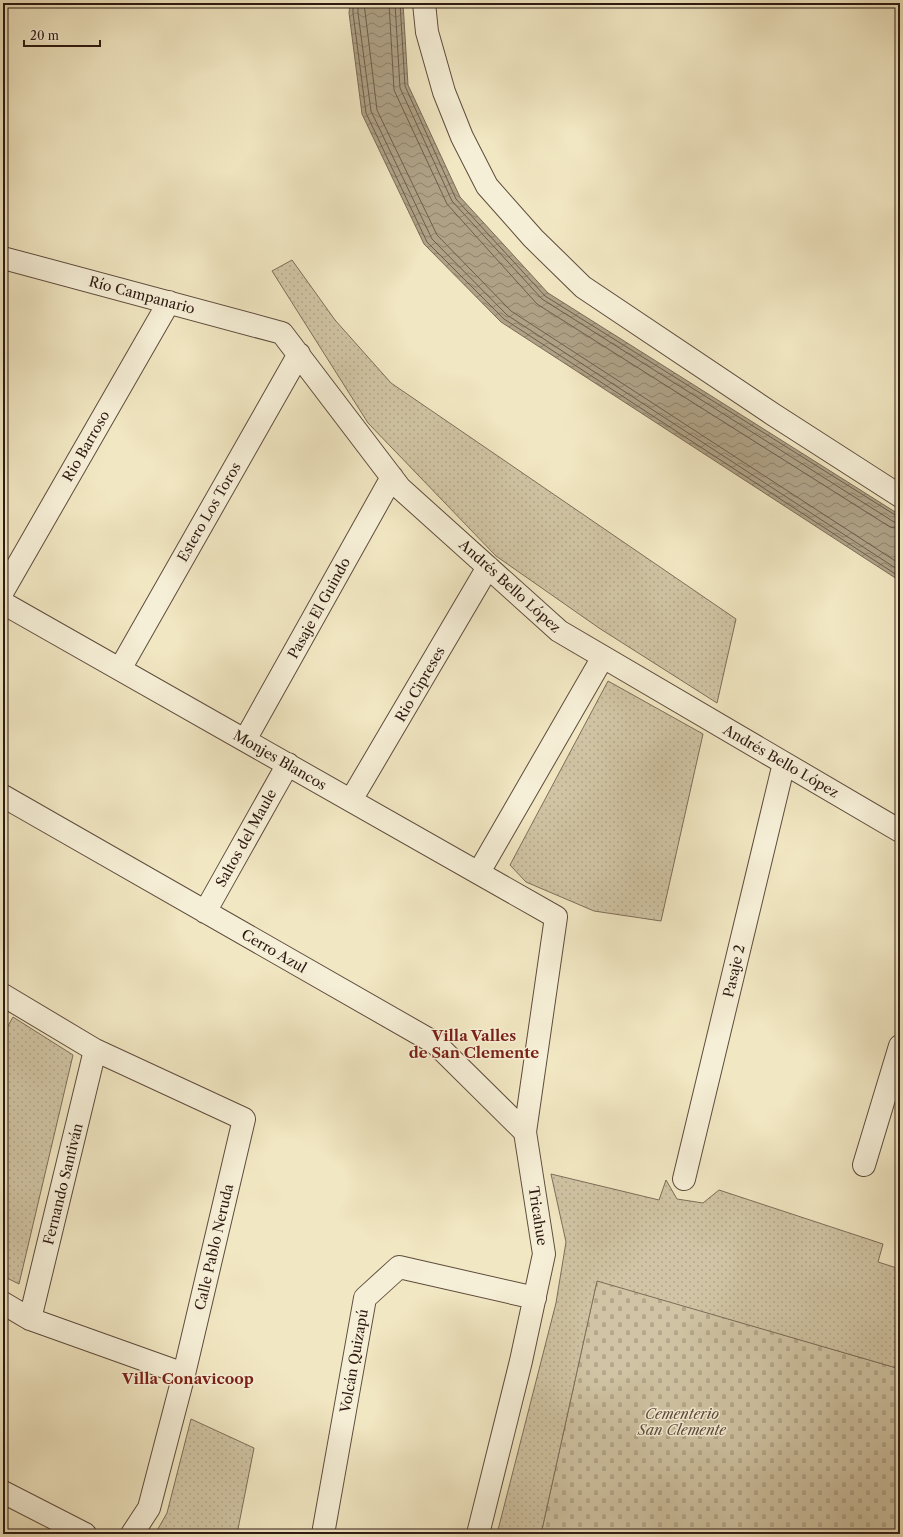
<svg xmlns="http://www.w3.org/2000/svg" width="903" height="1537" font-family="'Libre Caslon Text',serif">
<defs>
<pattern id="cemetery-stones" width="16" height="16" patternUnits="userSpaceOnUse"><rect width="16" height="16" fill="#d0c4a4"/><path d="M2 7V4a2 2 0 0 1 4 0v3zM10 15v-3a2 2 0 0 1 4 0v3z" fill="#b3a88c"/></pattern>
<pattern id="park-dots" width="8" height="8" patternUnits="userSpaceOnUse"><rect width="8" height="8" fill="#d0c4a4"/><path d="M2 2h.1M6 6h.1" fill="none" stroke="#b3a88c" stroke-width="1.8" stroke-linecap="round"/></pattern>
<pattern id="water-waves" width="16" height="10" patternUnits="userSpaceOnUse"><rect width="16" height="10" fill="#aea186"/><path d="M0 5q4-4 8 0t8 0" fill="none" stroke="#8e826c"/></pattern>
</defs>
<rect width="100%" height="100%" fill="#f1e7c2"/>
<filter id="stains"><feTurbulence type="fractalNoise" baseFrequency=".005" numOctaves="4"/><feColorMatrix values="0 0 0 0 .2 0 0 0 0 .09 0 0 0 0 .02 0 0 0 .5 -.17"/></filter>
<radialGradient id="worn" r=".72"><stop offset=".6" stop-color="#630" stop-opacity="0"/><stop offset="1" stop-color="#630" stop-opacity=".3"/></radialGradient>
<path fill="url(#cemetery-stones)" stroke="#7e6e5a" d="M597,1280L900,1369V1534H541Z"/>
<path fill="url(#park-dots)" stroke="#7e6e5a" d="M292,260L335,320L391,383L736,619L717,703L599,628L496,556L368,423L272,271Z
M608,681L703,734L661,921L594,911L526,882L510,865Z
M13,1017L73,1055L19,1284L3,1276V1035Z
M551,1174L659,1200L666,1180L677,1199L703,1203L719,1190L883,1244L878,1262L900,1269V1369L597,1281L541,1534H497L556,1303L566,1242Z
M191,1419L254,1448L237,1534H155L167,1513Z"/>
<path fill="url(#water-waves)" stroke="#7a6b57" d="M350,3H403L408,85L460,197L548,293L900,515V581L501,322L424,244L362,114L349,13Z"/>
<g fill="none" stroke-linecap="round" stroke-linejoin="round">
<path stroke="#6e5d4c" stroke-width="1" d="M353,3V13L366,113L427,242L504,319L900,577
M358,3V13L371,111L432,239L507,315L900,571
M364,3L377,110L437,235L511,311L900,564
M389,3L394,90L447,204L537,304L890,527L900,529
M395,3L400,88L452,201L542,299L894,522L900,523
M400,3L405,86L456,199L545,296L900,518"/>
<g stroke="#5e4c3d" stroke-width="24">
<path id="minor" d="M424,3L427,32L444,92L462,137L487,186L533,238L583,287L774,415L900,496
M3,258L282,333L400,488L559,631L900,831
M3,591L169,302
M3,603L556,917L525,1132L544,1254L521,1361L478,1534
M120,669L299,354
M245,740L392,477
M3,796L435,1043L525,1132
M351,800L488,567
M479,872L603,657
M205,912L288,764
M3,995L95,1050L244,1119L184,1374L149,1508L132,1534
M864,1165L900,1046
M684,1179L784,763
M3,1303L30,1319L184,1374
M30,1319L95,1050
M3,1492L85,1534
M323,1534L365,1298L399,1267L535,1298"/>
</g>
<use href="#minor" stroke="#f6efd7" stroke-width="22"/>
</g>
<g text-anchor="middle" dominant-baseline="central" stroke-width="3" stroke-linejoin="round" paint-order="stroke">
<g font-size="14" fill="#2d1911" stroke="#f6efd7">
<text transform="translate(142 295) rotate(15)">Río Campanario</text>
<text transform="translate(86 446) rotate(-60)">Rio Barroso</text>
<text transform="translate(209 512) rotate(-60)">Estero Los Toros</text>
<text transform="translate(510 586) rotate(42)">Andrés Bello López</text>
<text transform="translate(319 608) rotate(-61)">Pasaje El Guindo</text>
<text transform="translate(420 684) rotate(-60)">Rio Cipreses</text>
<text transform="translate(280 760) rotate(30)">Monjes Blancos</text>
<text transform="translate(781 761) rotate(30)">Andrés Bello López</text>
<text transform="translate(246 838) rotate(-61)">Saltos del Maule</text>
<text transform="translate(274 951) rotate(30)">Cerro Azul</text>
<text transform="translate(734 971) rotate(-77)">Pasaje 2</text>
<text transform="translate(63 1184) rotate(-76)">Fernando Santiván</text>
<text transform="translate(538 1216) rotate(81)">Tricahue</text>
<text transform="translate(214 1247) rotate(-77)">Calle Pablo Neruda</text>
<text transform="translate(354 1361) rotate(-80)">Volcán Quizapú</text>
</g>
<g font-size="14" font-style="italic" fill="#5e4c3d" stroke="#f6efd7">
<text x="682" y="1414">Cementerio<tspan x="682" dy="16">San Clemente</tspan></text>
</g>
<g font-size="15" font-weight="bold" fill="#7a1f14" stroke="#f6efd7">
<text x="474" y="1035">Villa Valles<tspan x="474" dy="17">de San Clemente</tspan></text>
<text x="188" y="1378">Villa Conavicoop</text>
</g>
</g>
<rect width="903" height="1537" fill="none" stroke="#f1e7c2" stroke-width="16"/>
<rect x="4" y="4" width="895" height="1529" fill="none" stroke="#2d1911" stroke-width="2"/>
<rect x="8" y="8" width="887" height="1521" fill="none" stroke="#2d1911"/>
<path d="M24 40v6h76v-6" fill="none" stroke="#2d1911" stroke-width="2"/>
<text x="30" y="40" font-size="12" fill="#2d1911" stroke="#f6efd7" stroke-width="3" paint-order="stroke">20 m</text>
<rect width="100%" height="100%" filter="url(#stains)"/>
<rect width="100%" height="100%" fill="url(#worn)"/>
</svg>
